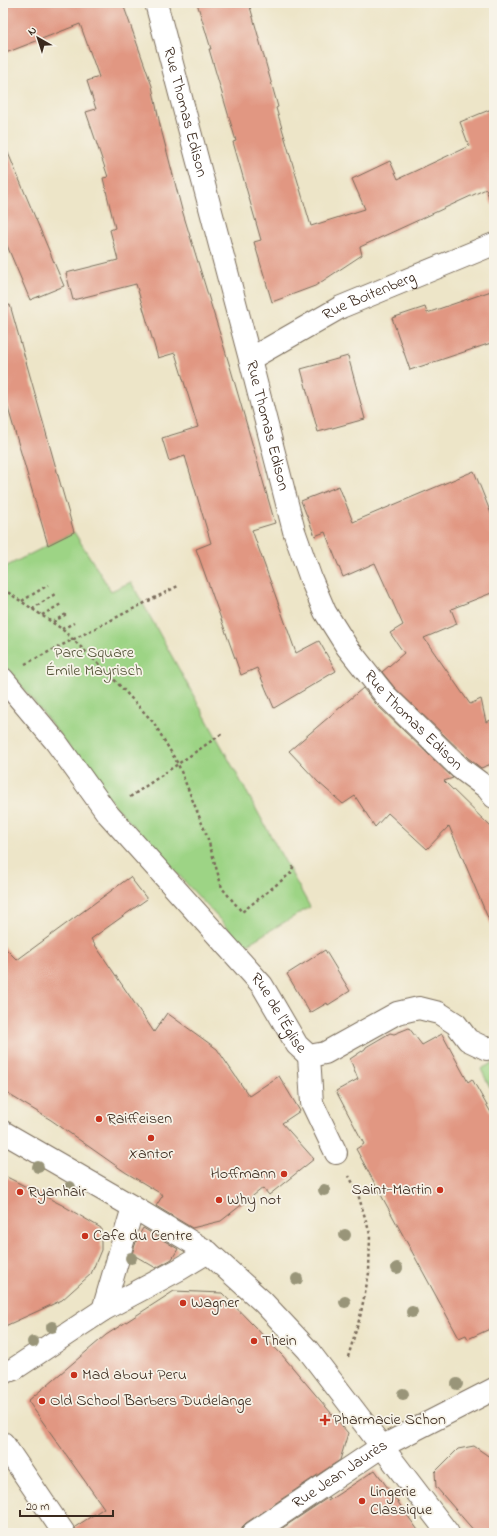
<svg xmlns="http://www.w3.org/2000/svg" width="497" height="1536" font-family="'Indie Flower',sans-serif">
<rect width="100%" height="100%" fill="#f7f3e8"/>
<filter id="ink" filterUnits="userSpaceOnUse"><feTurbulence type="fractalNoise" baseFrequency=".025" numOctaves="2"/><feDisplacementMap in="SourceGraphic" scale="8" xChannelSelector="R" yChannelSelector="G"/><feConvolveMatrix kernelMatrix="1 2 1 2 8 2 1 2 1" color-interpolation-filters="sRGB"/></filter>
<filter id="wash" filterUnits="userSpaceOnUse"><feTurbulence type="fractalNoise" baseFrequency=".012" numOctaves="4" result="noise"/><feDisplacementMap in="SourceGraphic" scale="16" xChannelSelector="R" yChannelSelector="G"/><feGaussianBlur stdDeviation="0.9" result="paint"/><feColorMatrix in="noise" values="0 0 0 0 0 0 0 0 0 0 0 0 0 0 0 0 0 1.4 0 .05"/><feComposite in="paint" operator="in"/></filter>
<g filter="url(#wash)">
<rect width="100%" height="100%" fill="#ede5c8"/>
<path fill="#9dd485" stroke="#6c7f52" d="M74,532L111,591L131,582L310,907L244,946L116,807L10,671L3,665V568Z
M494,1062V1096L481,1069Z"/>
<g id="blocks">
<path fill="#e19782" d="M3,3H130L131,5L124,7L152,86L160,125L182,210L231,370L275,523L252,530L296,653L319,641L336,671L274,708L257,668L241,675L196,549L211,543L185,456L169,461L162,438L198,427L175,353L158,358L136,284L73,300L66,273L118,260L110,230L115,228L103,178L108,177L86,112L96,109L87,81L99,77L80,24L3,54Z
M197,3H249L278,107L276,108L311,226L365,209L352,179L390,161L398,179L469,146L460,122L494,108V204L492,205L486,189L360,247L362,255L315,286L272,302L254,242L261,240L233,142L236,141L209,49H211Z
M3,141L64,286L30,300L3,236Z
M494,290V342L410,370L392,318L425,307L427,313Z
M10,305L74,532L48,545L3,391V306Z
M348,356L365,419L318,432L301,369Z
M474,471L494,521V592L451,609L457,624L424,638L470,704L481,699L486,722L494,719V763L481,768L468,758L394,687L382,672L404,653L390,633L403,625L375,563L343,577L325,532L315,536L301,501L339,486L353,522Z
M363,688L376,704L453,778L444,781L494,830V932L449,826L427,849L388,813L375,827L355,796L343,804L318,782L289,751Z
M130,877L147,899L91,939L154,1032L167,1013L217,1049L249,1096L279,1076L300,1111L282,1123L314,1159L269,1195L263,1188L221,1221L192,1228L156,1206L163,1195L125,1172L51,1120L3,1091V946L17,960Z
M325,950L350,991L328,1005L327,1003L310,1013L287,974Z
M409,1028L422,1045L442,1034L468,1082L472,1079L494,1118V1327L468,1339L466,1335L459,1338L356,1149L364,1144L336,1091L358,1079L350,1059L365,1049L366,1047L390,1033L394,1034Z
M3,1175L62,1205L101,1228V1250L91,1274L62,1300L3,1327Z
M143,1228L178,1249L172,1259L156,1268L132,1254L137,1239Z
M174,1291L222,1293L282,1355L348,1433L340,1460L246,1523L242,1527L241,1533H76L75,1527L104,1508L28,1401L106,1335Z
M474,1446L494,1460V1533H476L436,1487L435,1472L458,1449Z
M375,1470L420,1533H275L329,1497L328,1501Z"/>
</g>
</g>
<g filter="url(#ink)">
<use href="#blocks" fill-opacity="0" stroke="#796b5a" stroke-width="1"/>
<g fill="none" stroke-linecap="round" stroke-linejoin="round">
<g stroke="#796b5a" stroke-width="24">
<g id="minor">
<path id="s1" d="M250,359L341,307L494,244"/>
<path id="s2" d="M3,679L56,742L107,813L262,985L297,1045L309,1056L325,1053L397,1013L419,1008L439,1013L456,1024L468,1040L487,1049L494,1047"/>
<path d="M309,1056L312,1103L336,1153"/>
<path d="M3,1132L133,1207L208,1252L263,1302L308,1350L448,1533"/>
<path d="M103,1310L133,1207"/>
<path d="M3,1373L14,1369L103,1310L180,1269L208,1252"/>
<path d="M3,1443L64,1533"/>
<path id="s3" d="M253,1533L381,1447L494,1389"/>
</g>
</g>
<g stroke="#796b5a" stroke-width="24">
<g id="major">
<path id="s4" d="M156,3L250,359L294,531L311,579L325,612L347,647L385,695L460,768L487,788L494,797"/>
</g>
</g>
<path stroke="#796b5a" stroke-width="2.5" stroke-dasharray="3 3" stroke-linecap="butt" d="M3,589L62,629L110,675L154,723L178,764L207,836L222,888L242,912L291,873L294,864
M22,601L48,585
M32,609L55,594
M42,615L61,604
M53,622L68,613
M62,629L74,623
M25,664L178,586
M130,797L223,733
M348,1357L360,1317L369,1273L370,1234L357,1191L349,1176"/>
<use href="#minor" stroke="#fff" stroke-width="22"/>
<use href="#major" stroke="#fff" stroke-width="22"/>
</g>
<g fill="#999579">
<circle cx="38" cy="1167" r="6"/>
<circle cx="70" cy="1187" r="6"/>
<circle cx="324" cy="1190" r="6"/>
<circle cx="345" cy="1235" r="6"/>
<circle cx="131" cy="1258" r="6"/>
<circle cx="397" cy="1268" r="6"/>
<circle cx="297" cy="1279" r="6"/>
<circle cx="345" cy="1302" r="6"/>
<circle cx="412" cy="1312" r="6"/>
<circle cx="52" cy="1327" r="6"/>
<circle cx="33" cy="1342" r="6"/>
<circle cx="457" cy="1384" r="6"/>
<circle cx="403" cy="1394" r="6"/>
</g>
</g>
<g fill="#c8321e" stroke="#f7f3e8" stroke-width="1.5">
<circle cx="99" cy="1119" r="4"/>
<circle cx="151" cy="1138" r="4"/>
<circle cx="284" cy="1174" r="4"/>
<circle cx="440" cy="1190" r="4"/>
<circle cx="20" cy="1192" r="4"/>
<circle cx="219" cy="1200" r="4"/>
<circle cx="85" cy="1236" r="4"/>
<circle cx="183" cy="1303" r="4"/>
<circle cx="254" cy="1341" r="4"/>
<circle cx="74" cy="1375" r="4"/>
<circle cx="42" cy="1401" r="4"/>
<path d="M323 1414h4v4h4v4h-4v4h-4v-4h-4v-4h4z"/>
<circle cx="362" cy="1501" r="4"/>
</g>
<g text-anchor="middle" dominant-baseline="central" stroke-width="3.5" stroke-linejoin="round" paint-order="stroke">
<g font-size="16" fill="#3b2a1e" stroke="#f7f3e8">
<text stroke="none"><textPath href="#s4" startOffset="113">Rue Thomas Edison</textPath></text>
<text stroke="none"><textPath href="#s1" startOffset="135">Rue Boitenberg</textPath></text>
<text stroke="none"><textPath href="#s4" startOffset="437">Rue Thomas Edison</textPath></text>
<text stroke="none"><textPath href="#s4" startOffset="773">Rue Thomas Edison</textPath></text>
<text stroke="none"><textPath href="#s2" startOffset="434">Rue de l'Église</textPath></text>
<text stroke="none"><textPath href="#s3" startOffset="105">Rue Jean Jaurès</textPath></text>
</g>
<g font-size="16" fill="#545438" stroke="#f7f3e8">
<text x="94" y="653">Parc Square<tspan x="94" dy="18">Émile Mayrisch</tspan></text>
</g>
<g font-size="16" fill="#3b2a1e" stroke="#f7f3e8" text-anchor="start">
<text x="107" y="1119">Raiffeisen</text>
<text x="151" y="1154" text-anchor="middle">Xantor</text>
<text x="276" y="1174" text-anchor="end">Hoffmann</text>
<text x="432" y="1190" text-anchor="end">Saint-Martin</text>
<text x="28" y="1192">Ryanhair</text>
<text x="227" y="1200">Why not</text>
<text x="93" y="1236">Cafe du Centre</text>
<text x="191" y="1303">Wagner</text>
<text x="262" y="1341">Thein</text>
<text x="82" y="1375">Mad about Peru</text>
<text x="50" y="1401">Old School Barbers Dudelange</text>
<text x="333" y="1420">Pharmacie Schon</text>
<text x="370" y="1492">Lingerie<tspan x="370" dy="18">Classique</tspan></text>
</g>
</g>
<rect width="497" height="1536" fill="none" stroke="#f7f3e8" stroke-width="16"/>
<g transform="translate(38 38) rotate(321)" stroke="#f7f3e8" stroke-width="3" paint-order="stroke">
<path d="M0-3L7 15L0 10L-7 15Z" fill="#3b2a1e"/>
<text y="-6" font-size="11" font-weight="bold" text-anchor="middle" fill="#3b2a1e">N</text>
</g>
<path d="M20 1510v6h93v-6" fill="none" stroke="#3b2a1e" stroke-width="2"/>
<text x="26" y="1510" font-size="12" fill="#3b2a1e" stroke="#f7f3e8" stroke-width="3" paint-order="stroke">20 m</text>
</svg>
